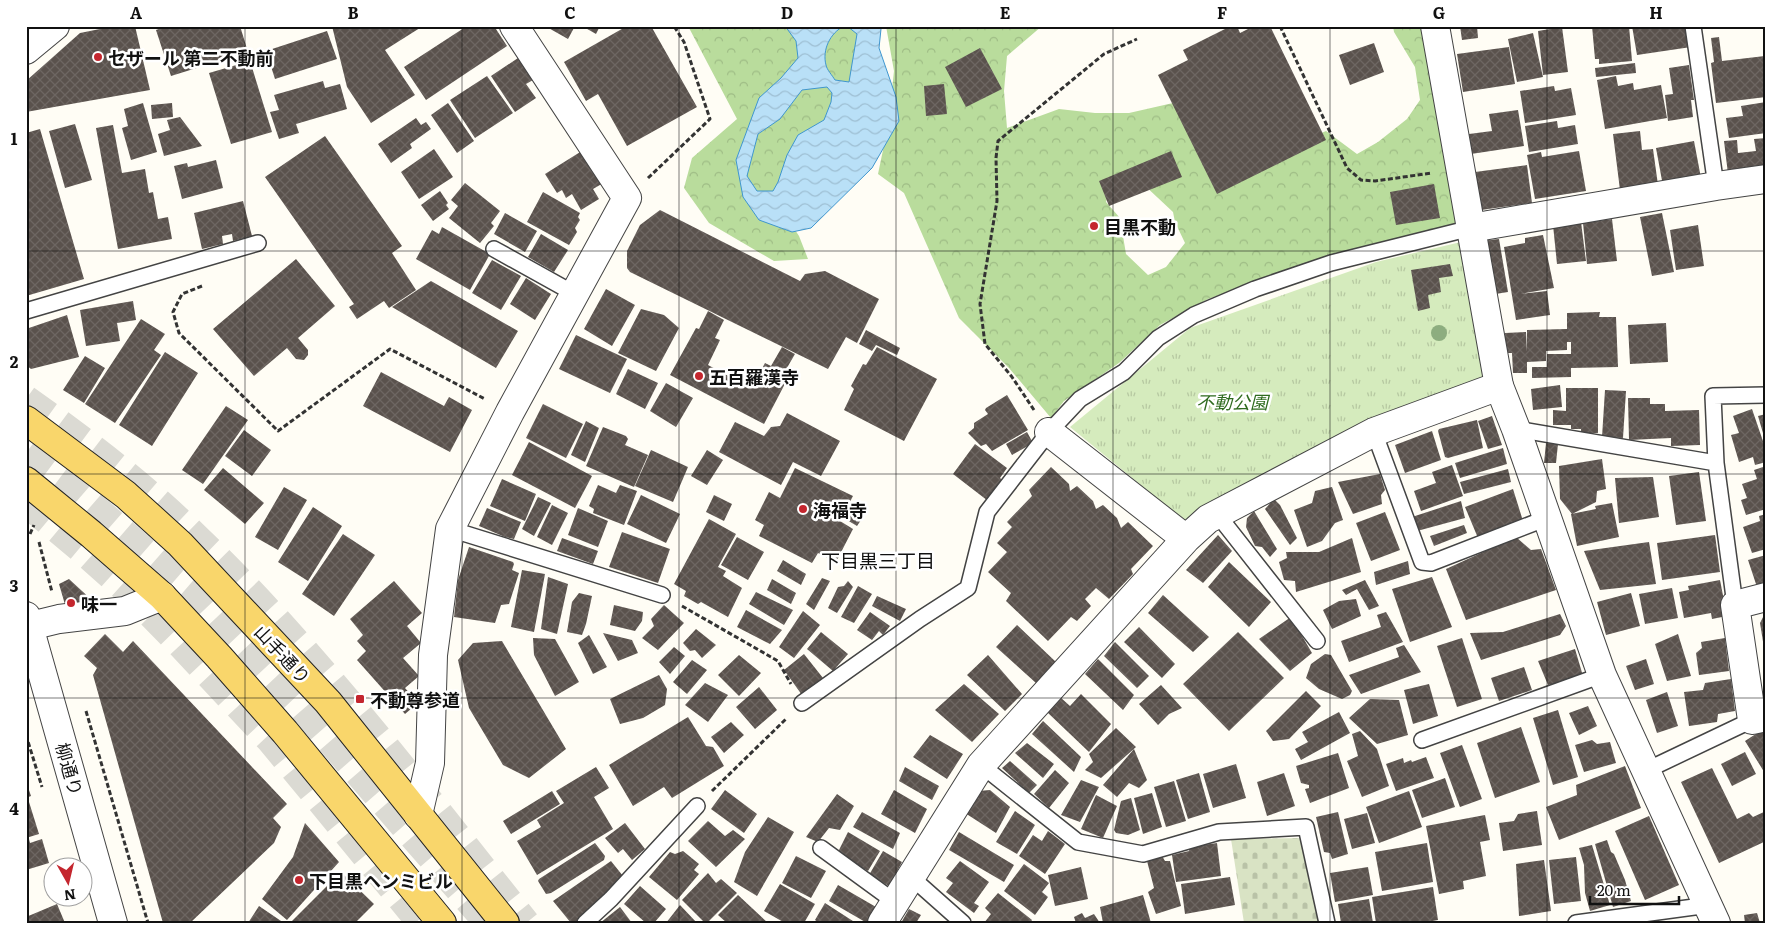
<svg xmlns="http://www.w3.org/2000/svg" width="1792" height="949" font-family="Literata,'Noto Sans JP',serif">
<defs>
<pattern id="forest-crowns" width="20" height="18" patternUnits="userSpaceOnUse" patternTransform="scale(1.25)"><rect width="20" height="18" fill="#b9dc9c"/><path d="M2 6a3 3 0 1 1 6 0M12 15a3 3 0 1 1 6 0" fill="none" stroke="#9ebc85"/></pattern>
<pattern id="cemetery-stones" width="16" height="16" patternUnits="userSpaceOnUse" patternTransform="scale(1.25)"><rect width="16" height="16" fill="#d9e3c4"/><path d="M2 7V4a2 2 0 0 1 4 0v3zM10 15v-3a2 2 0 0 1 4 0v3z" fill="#b9c2a7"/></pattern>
<pattern id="park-tufts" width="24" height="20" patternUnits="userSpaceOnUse" patternTransform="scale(1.25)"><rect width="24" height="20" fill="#d5ebbd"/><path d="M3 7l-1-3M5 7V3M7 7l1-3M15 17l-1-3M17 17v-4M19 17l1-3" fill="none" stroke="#b6c8a1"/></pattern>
<pattern id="water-waves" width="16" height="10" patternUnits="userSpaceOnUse" patternTransform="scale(1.25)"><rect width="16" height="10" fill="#b9e0f7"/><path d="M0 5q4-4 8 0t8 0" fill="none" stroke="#9ebfd3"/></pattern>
<pattern id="building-cross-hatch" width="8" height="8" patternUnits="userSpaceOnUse" patternTransform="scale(1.25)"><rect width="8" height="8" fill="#5a524d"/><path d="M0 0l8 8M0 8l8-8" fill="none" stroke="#6d6662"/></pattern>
</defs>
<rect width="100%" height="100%" fill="#fffdf5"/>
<path fill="url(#forest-crowns)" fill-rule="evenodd" d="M688,26H866L873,45L784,213L799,236L808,259L774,261L709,223L684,188L692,158L737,119Z
M886,26H1042L1007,56L1004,91L1007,128L1059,109L1095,113H1129L1173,103L1274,154L1326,131L1357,154L1378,142L1407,119L1420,100L1415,67L1394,32L1393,26H1430L1461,222L1304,265L1208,299L1160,325L1119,363L1064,401L1051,418L1009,368L959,318L904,193L878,174L888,126L894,71ZM1111,181L1142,183L1173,212L1175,222L1185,243L1166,267L1148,275L1126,254L1120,218L1106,202Z"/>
<path fill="url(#cemetery-stones)" d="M1305,838L1321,923H1244L1231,839Z"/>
<path fill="url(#park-tufts)" d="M1461,242L1486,380L1187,523L1070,427L1190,328L1376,262Z"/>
<path fill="url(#water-waves)" stroke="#3f96cf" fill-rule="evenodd" d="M785,26H844C830,33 822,50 826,65C827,70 832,75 835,80L849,82L857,34L847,26H880L881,29L879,48L896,97L899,121L872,168L811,228L792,232L759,220L743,197L736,160L759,98L781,78L798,58L796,41ZM827,87L832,93L831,102L824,120L798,135L787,155L778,182L773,191H757L747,176L758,134L780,119L802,90Z"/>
<path fill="url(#building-cross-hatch)" d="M115,26H135L150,90L26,112V81L80,33Z
M167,26H240L248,52L171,76L156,30Z
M332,26H423L385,50L415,95L371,123L347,87Z
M467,26H494L507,46L426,100L404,67Z
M545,26H575L568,39Z
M582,26H600L596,34Z
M627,26H651L697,107L627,146L598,94L586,101L564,62Z
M1231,26H1237L1240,33L1254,26H1270L1326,140L1217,194L1158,75L1188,60L1183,50Z
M1460,26H1477L1478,38L1462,40Z
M1490,26H1503V27L1491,29Z
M1592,26H1629L1632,61L1599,64V59H1595Z
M1632,26H1687L1691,47L1637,55Z
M1562,27L1568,72L1543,75L1538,31Z
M327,31L337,59L275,79L266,51Z
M1533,33L1543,77L1517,82L1508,39Z
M1719,37L1722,61L1765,56L1766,97L1716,103L1711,63L1714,62L1711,38Z
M1374,43L1384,72L1350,85L1339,55Z
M1509,47L1515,84L1463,92L1457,54Z
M980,48L1002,89L966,107L945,67Z
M518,58L533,80L526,84L536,98L515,112L491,76Z
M250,61L272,132L231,144L209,73Z
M1635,63L1636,73L1596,77L1595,68Z
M1689,65L1694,100H1691L1693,117L1668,121L1665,95L1673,94L1669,68Z
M487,76L513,113L475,138L450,100Z
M1616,76L1618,86L1633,83L1634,90L1661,85L1667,118L1605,129L1597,80Z
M323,81L325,88L340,84L347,109L296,124L299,133L279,139L270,112L279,110L274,95Z
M944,84L947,114L926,116L924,86Z
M1554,86L1555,91L1571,88L1576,115L1525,123L1520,91Z
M1766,102V133L1729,138L1726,118L1743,116L1741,106Z
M143,103L157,152L131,160L122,128L128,126L124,109Z
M172,103L173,117L152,119L151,105Z
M448,103L474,141L457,153L431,115Z
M1518,110L1524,146L1471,154L1469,134L1492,131L1489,114Z
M180,117L202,146L164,156L158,134L170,130L167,120Z
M416,118L421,125L426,122L431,129L410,144L412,148L391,163L378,144Z
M1557,121L1558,128L1575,125L1578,144L1529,152L1525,126Z
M75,124L92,180L65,188L49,131Z
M113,125L122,173L145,169L149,193L153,192L158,219L168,217L172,239L118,249L96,128Z
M40,129L84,279L26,296V133Z
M1640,131L1642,150L1653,149L1658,185L1620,190L1613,134Z
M325,136L402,246L392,253L416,290L389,308L384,301L357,319L349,307L354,304L265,177Z
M1766,138V169L1728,174L1724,141L1737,140L1738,153L1756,151L1754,139Z
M1694,141L1701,178L1663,186L1656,148Z
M434,149L453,177L419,199L401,172Z
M585,149L605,182L593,189L599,199L581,210L572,194L566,198L562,190L557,193L545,174Z
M1171,151L1182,177L1109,206L1099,181Z
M1579,151L1586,191L1535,199L1527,155L1541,152L1542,157Z
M216,160L223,188L182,199L174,166L187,163L188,167Z
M1527,165L1532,203L1481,210L1475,172Z
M465,183L500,211L491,223L494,226L480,243L449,218L458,206L451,200Z
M1434,184L1440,218L1396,225L1390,192Z
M440,191L448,203L446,205L449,209L433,221L421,205Z
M543,192L580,213L578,217L580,220L575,228L577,232L569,245L527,222Z
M243,201L252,236L233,241L232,234L222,236L223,244L202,249L194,213Z
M660,210L800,281L805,274L825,271L879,299L857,343L846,337L828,369L630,272L627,268V251L640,225Z
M505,213L537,231L525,252L494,234Z
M1662,213L1674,272L1652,276L1640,217Z
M1612,219L1617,261L1587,264L1583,223Z
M1581,222L1586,261L1557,264L1553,225Z
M1698,225L1704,266L1676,270L1670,230Z
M442,227L490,254L470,290L416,259L432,230L439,234Z
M541,234L568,250L554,272L528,257Z
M1543,235L1554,288L1520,294L1547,291L1550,315L1516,320L1504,247L1525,243V238Z
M1499,239L1508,292L1489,295L1480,241Z
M296,259L335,306L298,338L308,350V355L304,360L296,359L287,348L254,376L213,329Z
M492,260L521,276L501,310L472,293Z
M1450,264L1453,276L1439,278L1441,292L1428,295L1430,308L1418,311L1411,270Z
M526,278L551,294L535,320L510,304Z
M431,281L518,331L496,368L392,307Z
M606,289L635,305L612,346L584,329Z
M133,301L136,320L117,323L120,341L86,346L80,310Z
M641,309L664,315L679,328L656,371L618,353Z
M708,311L724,320L715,338L720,340L708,365L747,386L752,387L765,363L771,366L782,347L795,354L784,373L789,376L764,424L670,375L696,328L699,329Z
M1600,312L1599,317H1616L1618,367L1571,368V377L1532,378V367H1547V354H1571V342H1567V350L1546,351V361L1527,362V373H1513L1512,353H1505V333L1526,332L1527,352V330L1567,329V313Z
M67,315L79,357L31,369L26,365V329Z
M141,319L165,334L154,350L161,355L115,423L85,404Z
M1666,323L1668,362L1630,364L1628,325Z
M866,330L900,348L897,355L876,345L872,351L859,344Z
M576,335L627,359L610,393L559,369Z
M877,347L937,379L904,441L844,410L854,389L851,386L863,364L866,365Z
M165,352L198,373L152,446L119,425Z
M85,356L105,368L84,403L63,390Z
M628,369L658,383L645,409L616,394Z
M381,372L444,406L449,397L472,410L450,452L363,406Z
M666,383L693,398L676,427L650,411Z
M1560,385L1562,407L1533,410L1531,389Z
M1566,388H1598V433H1581V429H1571V425H1553V410L1566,411Z
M1605,390L1626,391L1623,438L1602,437Z
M1007,395L1028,430L992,451L986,444L981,446L968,433L974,428V423L988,414L985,410L986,408Z
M1628,398H1650V404H1665V411L1699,410L1700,445L1671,446V438L1629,440Z
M543,404L583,424L566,458L526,438Z
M226,406L248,420L203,484L182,470Z
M1752,409L1766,450V462L1755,465L1753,457L1739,462L1731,435L1739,433L1733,416Z
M787,413L840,441L821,476L793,462L781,485L719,452L735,422L764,436L771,427L780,426Z
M1766,414V440H1765L1758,416Z
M1492,416L1502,445L1488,449L1478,421Z
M1477,420L1483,448L1448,458L1445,457L1438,431L1439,429Z
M586,421L599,428L585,462L571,455Z
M603,427L626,436L628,439L625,445L648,455L634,487L586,466Z
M244,430L271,450L252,476L225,456Z
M1432,431L1441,460L1405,473L1395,445Z
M1027,432L1033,443L1012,455L1006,444Z
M529,442L592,476L575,508L512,475Z
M1546,443L1558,444L1556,463H1544Z
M975,444L1007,468L1000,478L1008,485L992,504L953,474Z
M1503,448L1507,464L1460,478L1455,463Z
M651,450L688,467L673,502L635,486Z
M707,450L723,460L707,485L691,476Z
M1602,459L1606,489L1597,491L1596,502L1572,514L1560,499L1559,466Z
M1452,465L1463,496L1421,511L1414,491L1436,483L1432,472Z
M1766,466V509L1746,515L1741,500L1747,498L1742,484L1757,479L1754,470Z
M1051,467L1069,484L1070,491L1077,486L1093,501L1096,509L1103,505L1117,518L1121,528L1128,522L1153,546L1131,569L1133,574L1109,599L1096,588L1085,599L1091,606L1077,621L1071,617L1048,641L1006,601L1011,593L988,572L1007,552L997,543L1012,527L1007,522L1032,496L1029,490Z
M223,468L264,503L245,524L204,490Z
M795,468L853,496L840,521L853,529L836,562L818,553L812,563L759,536L764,525L755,520L769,492L780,498Z
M1508,469L1511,482L1464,494L1460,482Z
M1699,472L1706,521L1676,525L1669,476Z
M1380,474L1385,490L1381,495L1382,504L1353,514L1338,482Z
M1653,477L1659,517L1619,523L1615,478Z
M502,479L536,494L525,521L490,506Z
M598,485L616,493L620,485L637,491L624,525L593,513L594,509L589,506Z
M284,487L307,500L278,550L255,537Z
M1332,487L1343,520L1335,523L1322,541L1307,547L1294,510L1312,503L1315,491Z
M1513,489L1523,521L1478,538L1465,507Z
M641,495L680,514L666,543L627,524Z
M714,495L732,504L724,521L706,512Z
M538,497L551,503L534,536L522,529Z
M1274,499L1280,505L1297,538L1290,545L1265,509Z
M1461,501L1465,518L1417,531L1412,517Z
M1612,503L1619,537L1577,546L1571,514L1596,509L1595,506Z
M552,505L568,513L552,545L537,537Z
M313,507L342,526L308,581L278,562Z
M487,508L521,522L514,539L505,537L479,526Z
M578,508L608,521L598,547L568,535Z
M853,508L865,514L857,526L847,520Z
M1254,511L1277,549L1270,557L1262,547L1255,546L1246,527L1247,518Z
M1385,512L1400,550L1371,561L1356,523Z
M1766,514V549L1752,553L1743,527L1760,521L1759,516Z
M709,519L736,534L718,567L726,571L723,576L742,588L728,617L701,602L698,604L684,596L686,591L674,584Z
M1464,525L1467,533L1434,546L1430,536Z
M622,532L670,549L658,583L609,567Z
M343,534L375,555L334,616L302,594Z
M1218,535L1232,551L1203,583L1186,570Z
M1715,535L1720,572L1662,580L1657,543Z
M737,537L764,552L748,580L721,565Z
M1516,537L1531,550L1541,549L1556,590L1466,620L1446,569Z
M562,538L598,551L593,564L557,551Z
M1352,538L1361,572L1296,592L1295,581L1284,580L1279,562L1287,558L1286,552H1319Z
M1649,542L1656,584L1600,590L1584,551Z
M469,547L513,562L514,564L512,570L519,573L509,604L501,605L495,623L454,617L458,580Z
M1766,555V588L1758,590L1748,560Z
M783,560L806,574L801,585L777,571Z
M1408,561L1410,574L1376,585L1374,572Z
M1229,562L1271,602L1249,627L1208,587Z
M522,570L545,574L534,632L511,627Z
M548,577L568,584L557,634L541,629Z
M1432,577L1452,627L1410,642L1392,589Z
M822,578L830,581L814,610L806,604Z
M69,579L95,603L66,608L59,584Z
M772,579L796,593L791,604L767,590Z
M1365,580L1379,606L1369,610L1357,589L1346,595L1342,590Z
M1720,580L1727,616L1712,619L1711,613L1684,618L1679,592L1689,590L1688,586Z
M394,581L422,613L407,626L421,643L403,658L419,676L405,688L418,703L405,714L357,660L366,651L357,641L363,635L350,619Z
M848,581L853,587L837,613L828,608L838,587L844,586Z
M858,586L872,594L854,623L841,617Z
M1672,588L1678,618L1645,624L1639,594Z
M756,592L793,610L784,625L749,604Z
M579,593L592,596L586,624L582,635L567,632L572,602Z
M1631,593L1640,626L1606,635L1597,602Z
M1163,595L1209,637L1193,652L1148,613Z
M877,596L906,609L900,621L872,606Z
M1356,599L1361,616L1332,629L1323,610L1339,601Z
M614,605L643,612L642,621L635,631L610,625Z
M664,605L684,623L658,650L642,638L654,626L651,619Z
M746,610L782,630L770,644L737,627Z
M803,611L820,625L794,658L779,647Z
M1766,611V654H1765L1760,623Z
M870,612L890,626L883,635L879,631L872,640L857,630Z
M1386,612L1403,642L1349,662L1341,641L1381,627L1377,615Z
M1560,614L1566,626L1560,635L1481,660L1470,633L1503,632Z
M1291,617L1312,653L1290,671L1259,639Z
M1017,625L1057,663L1036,683L996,647Z
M1139,627L1175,664L1162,678L1124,642Z
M696,629L716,645L702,658L695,650L690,651L683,643Z
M821,632L848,654L833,671L807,649Z
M1238,632L1284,678L1229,731L1183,684Z
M603,633L632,640L638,653L618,661Z
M105,634L123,652L133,641L287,804L273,818L281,827L274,843L190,923H163L93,675L97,668L84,656Z
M1678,634L1691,676L1667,681L1655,644Z
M589,635L607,667L593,674L578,643Z
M533,638L555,639L579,682L555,696L534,655Z
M1462,638L1482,699L1457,707L1437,646Z
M1725,638L1729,671L1699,675L1696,653L1702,648L1701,642Z
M502,641L566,749L529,778L503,765L469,708L458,660L473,643Z
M1115,642L1149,676L1137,688L1104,656Z
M1404,645L1421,672L1361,694L1349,675L1399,657L1396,648Z
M674,647L685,656L670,674L659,662Z
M1575,649L1583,676L1548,685L1538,661Z
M804,654L823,678L802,695L784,670Z
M1325,654L1331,655L1352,691L1350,695L1342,699L1319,689L1306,678L1311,664Z
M739,655L761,673L739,696L718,675Z
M988,655L1022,694L1005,711L967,675Z
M1098,659L1134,695L1123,710L1085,674Z
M1646,659L1654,684L1635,690L1626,666Z
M692,660L707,670L687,694L673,682Z
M1524,667L1532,690L1499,701L1491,678Z
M659,675L667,689L665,705L643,718L620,724L610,699Z
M1731,679L1735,711L1718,714L1717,722L1689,726L1684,692L1703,690L1705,683Z
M705,683L728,695L708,722L685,705Z
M964,684L999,714L972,742L935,710Z
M1429,684L1438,716L1413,724L1404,690Z
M1161,685L1182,708L1169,714L1158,725L1139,704Z
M759,687L777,710L755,729L736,707Z
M1306,691L1321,706L1289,739L1273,741L1266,731Z
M1667,692L1678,726L1657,733L1646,700Z
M1081,694L1111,724L1089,752L1047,712L1060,697L1070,706Z
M1370,699L1399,700L1408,735L1377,744L1349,718Z
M1588,706L1597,726L1579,735L1569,713Z
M1558,710L1578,777L1553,785L1533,718Z
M1339,712L1350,733L1301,760L1295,749L1308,742L1302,732Z
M688,717L706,746L713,747L724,766L672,798L664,787L633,806L609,765Z
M1043,721L1081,757L1074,772L1032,734Z
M731,722L744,735L724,753L711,737Z
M1521,727L1540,782L1495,798L1477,743Z
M1116,728L1136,747L1101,778L1085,770L1093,762L1089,754Z
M1762,730L1766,736V775L1745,741Z
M1360,731L1377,749L1389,786L1362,797L1347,761L1358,756L1352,734Z
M930,735L963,754L947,779L913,757Z
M1592,740L1597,744L1610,742L1616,763L1584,772L1575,745Z
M1027,743L1054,764L1043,778L1015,753Z
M1462,745L1482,799L1460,807L1440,753Z
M1134,749L1147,780L1139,788L1129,783L1117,797L1103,785Z
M1745,752L1756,774L1732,786L1721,764Z
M1338,753L1349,788L1310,803L1305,789L1309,788V785L1301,783L1296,766Z
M1426,757L1434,778L1396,791L1386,764L1403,758L1404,763L1411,760L1412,762Z
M1010,761L1037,785L1029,793L1002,768Z
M1236,764L1246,798L1213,808L1203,774Z
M1625,766L1641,808L1559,840L1546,807L1577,795L1576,785Z
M596,767L609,788L594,797L613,829L537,875L517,841L541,827L537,820L564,803L556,791Z
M905,767L939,786L932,800L899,781Z
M1712,768L1737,819L1749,813L1753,817L1766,811V841L1719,863L1681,782Z
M1055,770L1069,783L1049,808L1034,794Z
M1199,773L1210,812L1188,819L1176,780Z
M1284,773L1295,806L1267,816L1257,782Z
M1445,778L1455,807L1422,818L1412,790Z
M1081,780L1099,787L1080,822L1061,815Z
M26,781L31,796L26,798Z
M1174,781L1186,821L1166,827L1154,787Z
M725,790L757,814L744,833L711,809Z
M894,790L927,809L915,833L881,814Z
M990,790L1010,807L996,833L965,813L979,791Z
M552,791L560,804L511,834L503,821Z
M1409,791L1422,827L1379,843L1366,807Z
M1152,793L1162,827L1143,834L1134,798Z
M837,794L854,806L840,830L829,828L818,842L806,837Z
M1096,795L1117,806L1103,838L1081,829Z
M1131,798L1140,830L1128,835L1116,833L1114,830L1121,801Z
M29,802L39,834L26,838V803Z
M1015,811L1035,825L1017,854L996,842Z
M1537,811L1542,845L1503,851L1499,823L1514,821L1518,814Z
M862,812L900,833L893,849L853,827Z
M1338,812L1348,854L1332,859L1330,853L1324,852L1316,817Z
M1367,813L1375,843L1352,849L1344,819Z
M1485,815L1490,840L1480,842L1486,876L1463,881L1464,889L1439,894L1426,826Z
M1649,816L1679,885L1645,900L1615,831Z
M768,817L794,832L757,896L734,882L745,852Z
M708,821L725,836L733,830L745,839L716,867L688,841Z
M305,823L339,862L287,920L262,899L293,857Z
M625,823L645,849L632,860L623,849L618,853L605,838Z
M1048,831L1065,844L1045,874L1019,856L1033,835L1042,841Z
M848,832L880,851L868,871L837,854Z
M959,832L1014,865L1004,882L949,850Z
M29,839L30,843L42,839L49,863L26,870V840Z
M1607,840L1611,852L1614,854L1625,880L1631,901L1613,907L1595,844Z
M595,843L605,856L604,860L551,893L546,894L538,881L539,879Z
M1217,843L1221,876L1176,882L1172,855L1189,851L1190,847Z
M1427,843L1433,882L1382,891L1375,852Z
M1592,845L1610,905L1590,911L1585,893L1584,865L1579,848Z
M683,851L699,864L694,870L699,874L677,900L649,877L670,852L675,854Z
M883,851L902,862L889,886L869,875Z
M796,856L826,871L811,898L782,883Z
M1162,856L1165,861H1170L1181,906L1156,914L1148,892L1154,888L1147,861Z
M1576,857L1581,901L1554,904L1549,860Z
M1544,860L1551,911L1519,916L1516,864Z
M611,861L623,876L576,923H571L553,901Z
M960,861L989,882L974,903L979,906L974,913L946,892L953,883L946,878Z
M1024,864L1049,883L1042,892L1048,897L1035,915L1004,891Z
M1081,867L1088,899L1055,906L1048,875Z
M1368,867L1373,895L1335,902L1330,873Z
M341,872L374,904L355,923H290Z
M708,873L716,883L721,879L737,893L707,923H705L682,900Z
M1230,877L1235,905L1185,914L1181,884Z
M780,884L815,904L804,923H785L764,911Z
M838,885L876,907L867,923L829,901Z
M640,886L666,909L654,923H646L624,904Z
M1433,887L1438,920L1421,923H1376L1372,897Z
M998,893L1032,920L1030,923H984L991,914L985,908Z
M738,895L768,923H727L718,915Z
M1143,895L1151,923H1103L1100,907Z
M1369,899L1373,923H1341L1338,904Z
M825,903L856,923H819L815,920Z
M57,904L65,923H26V917Z
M680,905L697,923H666Z
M259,906L284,923H248Z
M620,907L632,923H600Z
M909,909L921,915L916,923H901Z
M1082,913L1085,918L1094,914L1100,923H1076L1074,917Z
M1757,913L1760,923H1745L1744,915Z"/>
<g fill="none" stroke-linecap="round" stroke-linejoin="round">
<path stroke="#dbdad3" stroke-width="28" stroke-dasharray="28 14" stroke-linecap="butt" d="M26,399C85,441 142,484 194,535C317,653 420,790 526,923
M26,453L70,486L195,595L299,705L488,923
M26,503L81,549L131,594L179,643L271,741L421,923"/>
<g stroke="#444" stroke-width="18">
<path id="service" d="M1693,26L1716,186
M494,249L575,294
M26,311L258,243
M1516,429L1716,463
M1374,432L1422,562L1431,563L1547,518
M1217,514L1317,641
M450,529L662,595
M1735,605L1716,463L1713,396L1766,395
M802,703L920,619L968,588L987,512L1049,432L1080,399L1124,372L1158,338L1194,315L1255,289L1331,263L1471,228
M1422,740L1602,675
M981,765L1078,842L1143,854L1219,832L1306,827L1327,923
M1647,770L1752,720
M821,848L895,902
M910,876L963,923
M585,923L611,899L697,806
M1576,923L1709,905"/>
</g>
<g stroke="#444" stroke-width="30">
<path id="minor" d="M26,50L55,26
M1471,228L1716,186L1766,179
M1049,432L1186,539
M1766,597L1735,605L1752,720L1766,717
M26,627L59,619L125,611L162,596
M418,815L430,763L433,655L450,529L510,412L627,198L514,26
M882,923L981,765L1186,539L1208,519L1374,432L1499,386L1435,26"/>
</g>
<g stroke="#444" stroke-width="30">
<path id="tertiary" d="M1499,386L1516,429L1602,675L1716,923
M26,616L113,923"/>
</g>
<g stroke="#222" stroke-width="30">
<path id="primary" d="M26,420L126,495L180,544L328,702L505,923
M26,481L91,534L162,596L219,657L285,732L442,923"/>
</g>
<path stroke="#333" stroke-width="3" stroke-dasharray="5 2.5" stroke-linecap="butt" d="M1280,26L1347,168L1361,180L1375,181L1432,173
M648,178L710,119L684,42L674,26
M202,286L182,294L173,312L179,333L278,431L390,349L485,399
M1034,410L1012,377L985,344L980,304L997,201L996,158L998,141L1104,54L1137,39
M30,534L34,525
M39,542L52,592
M682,606L778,661L791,684
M86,711L148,923
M26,735L42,787
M712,791L787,718"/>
<use href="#service" stroke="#fff" stroke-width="15"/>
<use href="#minor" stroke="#fff" stroke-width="28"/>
<use href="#tertiary" stroke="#fff" stroke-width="28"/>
<use href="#primary" stroke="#f9d66b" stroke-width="28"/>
</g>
<circle fill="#8dad7f" cx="1439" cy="333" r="8"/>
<path fill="none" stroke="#111" stroke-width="1" stroke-opacity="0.55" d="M245,26V923M462,26V923M679,26V923M896,26V923M1113,26V923M1330,26V923M1547,26V923M26,251H1766M26,474H1766M26,698H1766"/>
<g fill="#c4262e" stroke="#fff" stroke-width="2">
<circle cx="98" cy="57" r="5"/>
<circle cx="1094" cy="226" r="5"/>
<circle cx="699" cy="376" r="5"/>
<circle cx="803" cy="509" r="5"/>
<circle cx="71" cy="603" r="5"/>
<rect x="355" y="694" width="10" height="10" rx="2.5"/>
<circle cx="299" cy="880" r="5"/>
</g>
<g text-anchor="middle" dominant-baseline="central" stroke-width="5" stroke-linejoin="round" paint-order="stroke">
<g font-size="18" font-weight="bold" fill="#111" stroke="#fff" text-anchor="start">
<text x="108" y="57">セザール 第二不動前</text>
<text x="1104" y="226">目黒不動</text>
<text x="709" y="376">五百羅漢寺</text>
<text x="813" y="509">海福寺</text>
<text x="81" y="603">味一</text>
<text x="370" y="699">不動尊参道</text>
<text x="309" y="880">下目黒ヘンミビル</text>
</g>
<g font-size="18" font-style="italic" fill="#2f6b1f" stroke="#fff">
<text x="1232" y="401">不動公園</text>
</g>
<g font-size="18" fill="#111" stroke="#fff">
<text transform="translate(283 654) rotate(47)">山手通り</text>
<text transform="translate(70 769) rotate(74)">柳通り</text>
</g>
<g font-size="19" fill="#111" stroke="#fff">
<text x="878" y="560">下目黒三丁目</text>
</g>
</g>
<rect width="1792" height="949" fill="none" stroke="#ffffff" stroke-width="55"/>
<g transform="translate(68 882) rotate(172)"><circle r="24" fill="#ffffff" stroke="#a0a0a0"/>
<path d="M0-4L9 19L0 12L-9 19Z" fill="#c4262e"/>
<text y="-8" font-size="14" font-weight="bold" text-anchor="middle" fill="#111111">N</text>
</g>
<path d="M1590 896v8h89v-8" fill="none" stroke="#111111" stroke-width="2.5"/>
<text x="1597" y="896" font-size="15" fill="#111111" stroke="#ffffff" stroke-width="4" paint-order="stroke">20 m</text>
<rect x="28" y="28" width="1736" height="894" fill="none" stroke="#111" stroke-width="2"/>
<g font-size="16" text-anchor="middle" font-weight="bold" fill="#111">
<text x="136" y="19">A</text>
<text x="353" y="19">B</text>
<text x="570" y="19">C</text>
<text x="787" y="19">D</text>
<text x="1005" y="19">E</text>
<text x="1222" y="19">F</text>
<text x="1439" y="19">G</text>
<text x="1656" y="19">H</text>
<text x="14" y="145">1</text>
<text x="14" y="368">2</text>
<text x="14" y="592">3</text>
<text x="14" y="815">4</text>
</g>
</svg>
